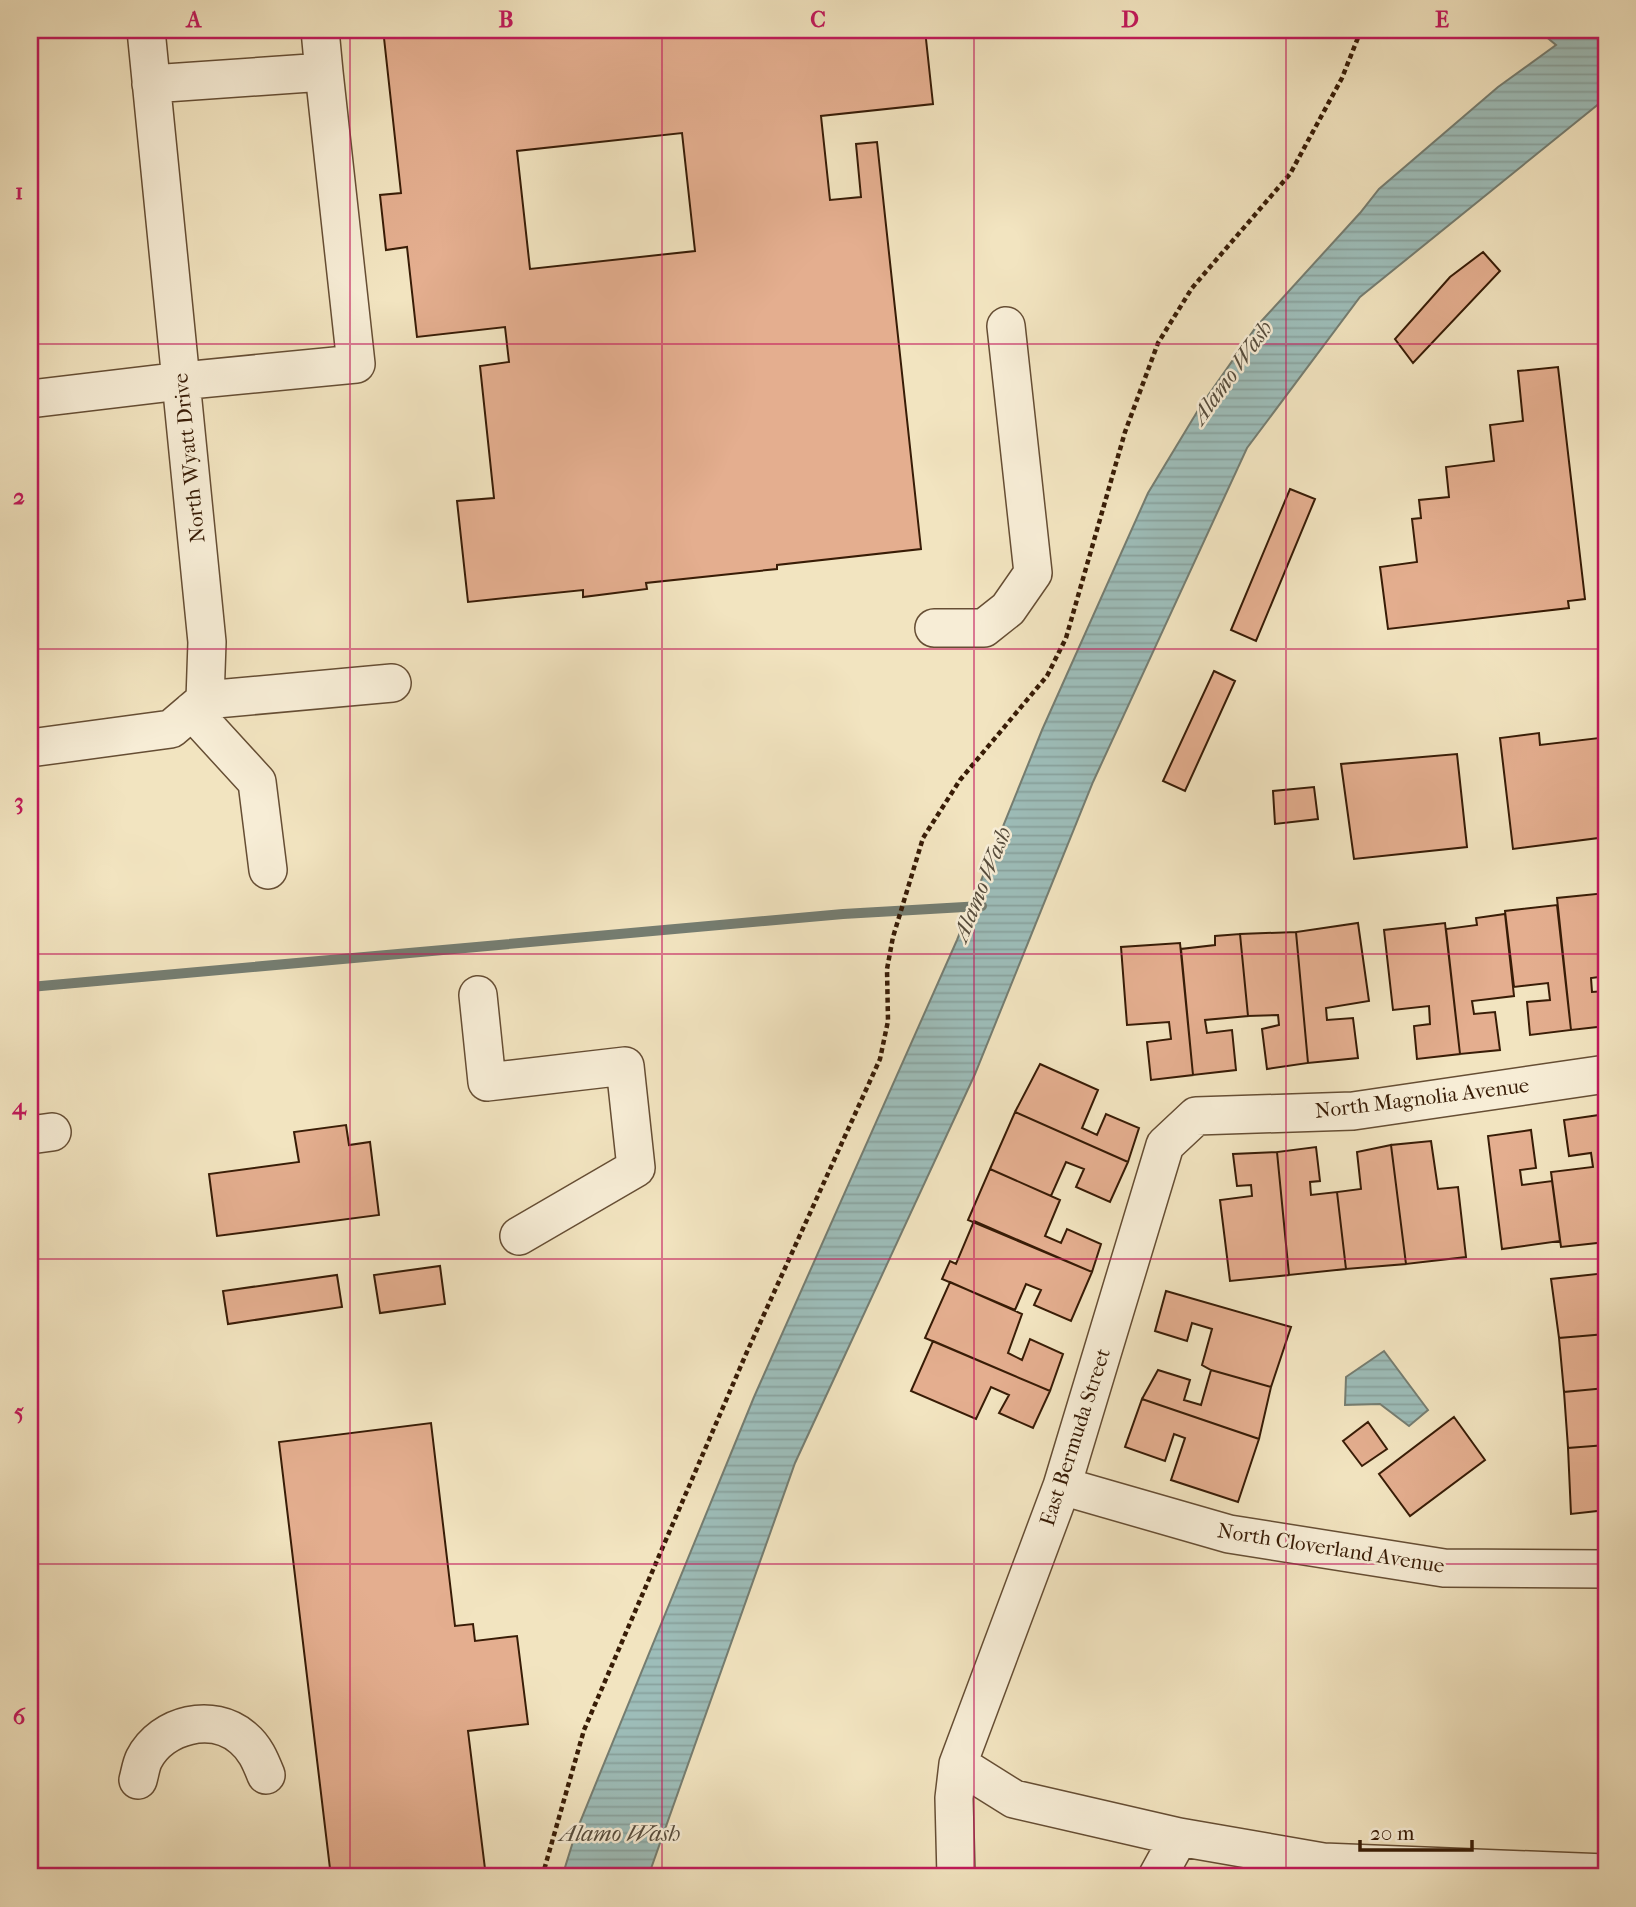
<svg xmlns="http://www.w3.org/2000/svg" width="1636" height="1907" font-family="'IM FELL French Canon',serif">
<defs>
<pattern id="water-rules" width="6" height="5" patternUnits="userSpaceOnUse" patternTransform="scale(1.75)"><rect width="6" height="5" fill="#9dbdb9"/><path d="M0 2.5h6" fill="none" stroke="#88a29e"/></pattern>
</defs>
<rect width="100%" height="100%" fill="#f2e4c0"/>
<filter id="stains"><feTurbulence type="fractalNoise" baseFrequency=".00286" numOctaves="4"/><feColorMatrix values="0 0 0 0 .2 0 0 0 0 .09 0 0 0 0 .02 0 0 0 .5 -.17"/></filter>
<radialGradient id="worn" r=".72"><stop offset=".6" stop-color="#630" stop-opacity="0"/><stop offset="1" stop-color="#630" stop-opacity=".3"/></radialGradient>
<path fill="url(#water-rules)" stroke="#757d71" stroke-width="2" d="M1538,30H1606V98L1360,297L1247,448L1093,782L975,1074L795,1463L648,1877H562L576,1832L754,1397L957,940L1042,730L1148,493L1200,407L1256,327L1360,213L1379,189L1498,87L1556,45Z
M1384,1351L1428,1410L1409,1426L1380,1404L1345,1405L1346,1377Z"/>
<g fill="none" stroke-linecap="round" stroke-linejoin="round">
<path stroke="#757d71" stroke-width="10" d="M30,987L843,914L982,906"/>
</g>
<path fill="#e4ae8f" stroke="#381c06" stroke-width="2" fill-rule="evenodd" d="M455,30H925L933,104L821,116L830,200L861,197L856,144L877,142L921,549L777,565V569L646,583L647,589L583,597V590L468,602L457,501L494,498L480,366L509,362L505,327L417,337L407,247L386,250L380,195L401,193L384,38ZM682,133L695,251L530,269L517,151Z
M1483,252L1500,271L1413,363L1395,339L1450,277Z
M1558,367L1585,599L1568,601L1569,608L1388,629L1380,567L1417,562L1412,519L1421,518L1419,500L1449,497L1446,467L1494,461L1490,425L1523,421L1518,371Z
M1290,489L1315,499L1256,641L1231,630Z
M1214,671L1235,681L1185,791L1163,781Z
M1539,733L1540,745L1599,738L1606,799V837L1513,849L1500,738Z
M1457,754L1467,847L1354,859L1341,764Z
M1314,787L1318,819L1275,824L1273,791Z
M1606,893V976L1591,978L1592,992L1606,991V1026L1571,1030L1557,898Z
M1557,905L1571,1030L1530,1035L1527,1002L1550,1000L1548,983L1514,987L1505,911Z
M1505,914L1514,996L1472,1001L1474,1014L1495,1012L1500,1050L1460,1054L1446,929L1477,925L1476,918Z
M1358,923L1369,1001L1326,1008L1327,1020L1353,1018L1358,1058L1308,1063L1296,932Z
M1445,923L1460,1054L1417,1059L1414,1026L1430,1024L1429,1006L1393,1010L1384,930Z
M1296,932L1308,1063L1267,1069L1262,1029L1279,1025L1278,1015L1248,1016L1240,934Z
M1240,934L1248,1016L1205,1020L1207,1033L1232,1030L1236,1070L1193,1075L1181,949L1215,945V936Z
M1180,943L1193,1075L1151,1080L1147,1042L1171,1039L1169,1022L1127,1025L1121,947Z
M1040,1064L1098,1090L1082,1128L1097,1135L1106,1114L1139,1128L1128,1162L1015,1112Z
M1015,1112L1128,1162L1110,1202L1076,1187L1084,1169L1066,1162L1051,1196L990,1169Z
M1606,1114V1242L1561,1247L1551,1172L1593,1167L1591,1153L1569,1156L1564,1120Z
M346,1125L349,1145L370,1142L379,1215L217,1236L209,1174L299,1162L294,1132Z
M1531,1130L1536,1168L1520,1170L1522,1185L1552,1181L1560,1241L1502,1249L1488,1136Z
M1431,1141L1438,1189L1458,1187L1466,1257L1406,1264L1391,1145Z
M1391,1145L1406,1264L1346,1269L1337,1192L1361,1189L1357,1152Z
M1316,1147L1320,1181L1310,1182L1311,1195L1337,1192L1346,1269L1289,1275L1277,1152Z
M1277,1152L1289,1275L1230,1281L1220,1200L1252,1196L1251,1185L1237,1186L1233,1154Z
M990,1169L1060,1200L1045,1236L1061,1243L1067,1229L1101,1244L1092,1272L968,1220Z
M974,1221L1092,1272L1071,1321L1034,1305L1041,1290L1026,1284L1015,1310L942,1279L950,1261L956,1264Z
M440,1266L445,1304L380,1313L374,1275Z
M1606,1273V1334L1559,1338L1551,1279Z
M337,1275L342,1307L228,1324L223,1291Z
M950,1282L1022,1314L1008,1353L1022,1360L1030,1339L1063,1354L1050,1391L925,1338Z
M1166,1291L1291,1327L1271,1387L1211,1370L1202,1365L1212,1329L1192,1323L1187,1341L1155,1331Z
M1606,1334V1388L1564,1392L1559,1338Z
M933,1341L1050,1391L1033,1428L999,1413L1009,1395L991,1387L976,1419L911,1391Z
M1158,1370L1190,1380L1184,1400L1201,1405L1211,1370L1271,1387L1259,1439L1142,1399Z
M1606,1388V1445L1568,1448L1564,1392Z
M1142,1399L1259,1439L1238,1502L1171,1480L1185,1438L1174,1434L1165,1461L1125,1447Z
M1454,1417L1485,1460L1410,1516L1379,1474Z
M1368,1422L1387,1449L1362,1466L1343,1441Z
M431,1423L455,1626L473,1624L475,1641L517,1636L528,1724L468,1731L486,1877H331L279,1442Z
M1606,1445V1510L1571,1514L1568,1448Z"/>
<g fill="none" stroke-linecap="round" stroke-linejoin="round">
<g stroke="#664e34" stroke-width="40">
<path id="minor" d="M320,30L324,72
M30,399L181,381L356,364L324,72L151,84
M934,628H984L1008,609L1033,573L1006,326
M205,700L392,683
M192,711L257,782L268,870
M30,748L171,729L205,700L207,642L146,30
M478,995L487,1082L625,1066L636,1168L519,1236
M30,1135L52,1132
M1062,1486L1229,1534L1444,1568L1606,1569
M958,1764L1014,1799L1179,1837L1323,1862L1606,1873
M138,1780C140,1773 141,1765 144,1759C162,1724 213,1712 243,1738C255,1748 260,1760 266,1775
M956,1877L954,1798L958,1764L1062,1486L1165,1145L1196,1116L1353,1111L1606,1074
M1157,1877L1179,1837"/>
</g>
<path stroke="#381c06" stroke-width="4.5" stroke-dasharray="5 3.5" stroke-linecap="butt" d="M542,1877L584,1730L746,1354L880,1059L888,1021L887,969L893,937L923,838L960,780L1047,676L1066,638L1125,432L1158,343L1192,288L1290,174L1342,78L1361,30"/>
<use href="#minor" stroke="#f7edd6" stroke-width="37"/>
</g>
<path fill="none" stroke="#c2185b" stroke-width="2" stroke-opacity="0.55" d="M350,30V1877M662,30V1877M974,30V1877M1286,30V1877M30,344H1606M30,649H1606M30,954H1606M30,1259H1606M30,1564H1606"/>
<g text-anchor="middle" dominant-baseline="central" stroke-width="5" stroke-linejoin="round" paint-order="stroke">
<g font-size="21" fill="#381c06" stroke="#f7edd6">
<text transform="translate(189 458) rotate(-96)">North Wyatt Drive</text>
<text transform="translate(1422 1098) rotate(-7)">North Magnolia Avenue</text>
<text transform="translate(1075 1437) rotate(-72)">East Bermuda Street</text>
<text transform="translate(1331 1548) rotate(9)">North Cloverland Avenue</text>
</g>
<g font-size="23" font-style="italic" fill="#564c3c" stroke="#f7edd6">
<text transform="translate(1232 372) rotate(-54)">Alamo Wash</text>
<text transform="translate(982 884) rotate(-68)">Alamo Wash</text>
<text x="620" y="1833">Alamo Wash</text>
</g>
</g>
<rect width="1636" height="1907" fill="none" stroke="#f2e4c0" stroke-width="77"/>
<path d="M1360 1840v10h112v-10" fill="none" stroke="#381c06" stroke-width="3.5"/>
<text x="1370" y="1840" font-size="21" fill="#381c06" stroke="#f7edd6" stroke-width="5" paint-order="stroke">20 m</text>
<rect x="38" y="38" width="1560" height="1830" fill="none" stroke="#c2185b" stroke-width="2.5"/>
<g font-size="23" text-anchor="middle" font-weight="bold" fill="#c2185b">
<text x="194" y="27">A</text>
<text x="506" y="27">B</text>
<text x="818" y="27">C</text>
<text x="1130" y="27">D</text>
<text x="1442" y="27">E</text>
<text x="19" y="199">1</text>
<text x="19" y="504">2</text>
<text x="19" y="809">3</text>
<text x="19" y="1114">4</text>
<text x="19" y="1419">5</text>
<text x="19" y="1724">6</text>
</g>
<rect width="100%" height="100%" filter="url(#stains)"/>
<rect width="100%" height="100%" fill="url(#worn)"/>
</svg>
